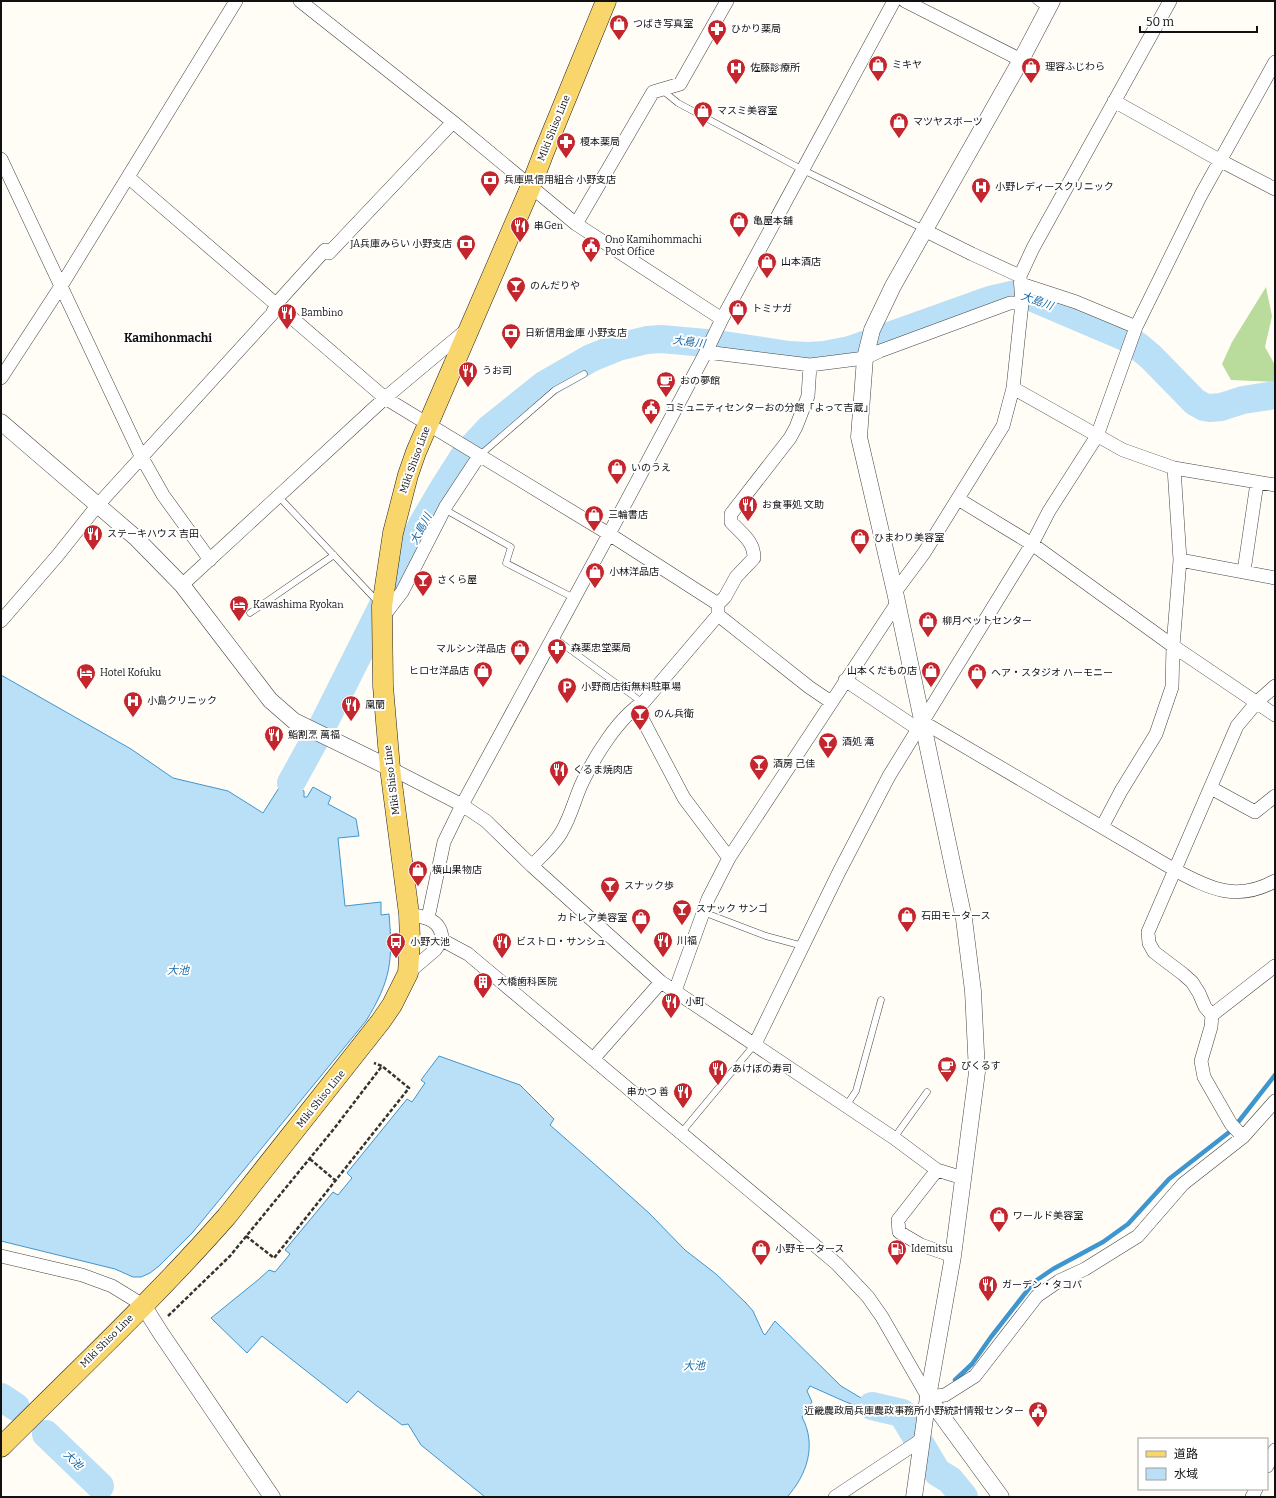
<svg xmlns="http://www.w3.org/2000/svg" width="1276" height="1498" font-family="Bitter,'Noto Sans JP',serif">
<rect width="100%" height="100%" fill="#fffdf5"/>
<path fill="#b9dc9c" d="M1266,287L1272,316L1265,347L1275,365V382L1231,380L1222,364L1232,342Z"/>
<path fill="#b9e0f7" stroke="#3f96cf" d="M1,675L131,749L173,778L228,791L263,813L284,780L304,791V797H307L313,787L331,797L328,804L356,819L359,836L338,838L345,906L381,902V915L389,914C393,961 391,980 366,1021L193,1232L159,1266L150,1273L141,1277H133L115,1269L1,1241Z
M439,1056L520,1085L554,1119L550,1125L600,1169L649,1213L685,1250L716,1274L746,1303L753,1311L763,1333L765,1335L775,1321L841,1386L861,1398L871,1401L908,1408L909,1418L907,1419L877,1414L846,1402L810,1386L807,1391L812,1402L802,1417C817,1445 807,1475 787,1497H485L421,1445L408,1424L402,1425L373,1403L358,1391L347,1403L262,1336L247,1353L211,1318L258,1280L269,1270L275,1272L290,1254L285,1250L333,1192L338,1195L352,1178L347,1173L407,1099L412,1102L425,1083L421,1080Z"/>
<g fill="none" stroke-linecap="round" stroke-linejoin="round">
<path stroke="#3f96cf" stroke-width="4.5" d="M955,1380L972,1364L991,1337L1034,1282L1053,1269L1103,1242L1128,1224L1169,1179L1232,1130L1275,1075"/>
<path stroke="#b9e0f7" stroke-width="28" d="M291,783L323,725L408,555L423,523L443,489L464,456L489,429L544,385L591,358L618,347L647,340L661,339L717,344L789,355L808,356L824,355L850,350L990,300L1016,294L1031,297L1125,337L1138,346L1151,357L1195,402L1204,407L1210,408L1221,407L1243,400L1275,395
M1,1397L16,1407
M872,1406L902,1413L937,1472L950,1480L964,1497
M46,1434L100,1486"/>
<g stroke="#444" stroke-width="7">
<path id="service" d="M1036,1L1040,4
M662,90L678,103L803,170L924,229
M479,456L555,390L584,374
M279,497L378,602
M444,509L511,547L506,563L574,598
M250,613L334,555
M553,637L643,703
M703,912L766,936L803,946
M846,1106L856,1091L881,1000
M681,1133L755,1044
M894,1138L927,1092"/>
</g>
<g stroke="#444" stroke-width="14">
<path id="minor" d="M300,1L453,122L576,224L722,319
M905,1L1021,60
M1114,101L1221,161L1275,189
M1,159L141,456L163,495L210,560
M128,177L385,398L609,534L718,604V615L643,703C619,716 594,758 582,783C575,798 571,816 562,831C556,843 541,856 532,866
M576,224L653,92L680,84L727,1
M924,230L972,254L1020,276
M1021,284L1076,302L1136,327
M706,352L810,365L865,358L880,351L1010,303H1022
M1,378L61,286L236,1
M1013,388L1123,450L1174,468L1275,485
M958,499L1032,544L1173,646L1275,715
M1180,560L1275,578
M1244,571L1257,483
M182,585L385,398L465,331
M895,592L924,553L1003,426L1013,388L1022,303L1020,276L1033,248L1170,1
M718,604L725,597L736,577L754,558C754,541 742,534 731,522V514L790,438L796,427L808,396L810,365
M718,615L809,687L831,702
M382,618L402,592L446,506L479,456
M1,621L58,555L97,506L272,314L277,303L325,250L329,253L453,122
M845,680L918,729
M636,707L684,798L729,858
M923,722L1175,870C1210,889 1237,902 1275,881
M390,768L462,805L486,821L532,866L661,982L894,1138L937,1170L963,1178
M1211,788L1255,812L1275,796
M1102,827L1121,791L1156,734L1172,687L1173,646L1180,560L1174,468
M409,914C424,917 442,919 442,940L468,954L837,1264L868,1297L882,1317L928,1397L945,1395L975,1376L1037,1296L1059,1281L1085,1269L1138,1236L1183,1184L1243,1137L1275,1101
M428,918L444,842L462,805L609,534L706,352L722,319L894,1
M408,973L435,950L442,940
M675,991L708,899L729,858L897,603
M1212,1015L1275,966
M755,1044L839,872L889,776L1032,544L1049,511L1097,436L1136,327L1201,195L1275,62
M593,1059L661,982
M1243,1137L1231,1124L1204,1077L1201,1061L1211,1027L1212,1015L1205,1007L1199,993L1192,982L1183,974L1154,952L1149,943L1148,932L1237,726L1257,702L1275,686
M937,1170L898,1220L899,1232L921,1245L953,1256
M1,1256L82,1275L112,1286L143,1305
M1267,1466L1275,1450
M835,1497L921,1440
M1252,1497L1256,1489"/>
</g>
<g stroke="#444" stroke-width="17">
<path id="tertiary" d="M1,422L136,538L182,585L270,700L294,721L390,768
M143,1305L160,1332L272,1497
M928,1397L1001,1497
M914,1497L928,1397L953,1256L977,1072L973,991L964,919L895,592L859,437L865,358L872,330L893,286L1021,60L1052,1"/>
</g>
<g stroke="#222" stroke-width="21">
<path id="primary" d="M1,1447C77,1371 156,1297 227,1216L381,1021L392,1005L408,973L410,940L409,914L390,768L383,686L382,606L393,533L408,475L416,452L531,186L544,152L606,1"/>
</g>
<path stroke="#333" stroke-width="2.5" stroke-dasharray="4 2" stroke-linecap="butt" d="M310,1159L336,1181
M246,1236L274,1258L409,1088L382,1066
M168,1316L230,1256L333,1130L382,1066L374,1063"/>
<use href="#service" stroke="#fff" stroke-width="6"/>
<use href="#minor" stroke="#fff" stroke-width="13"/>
<use href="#tertiary" stroke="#fff" stroke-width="16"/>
<use href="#primary" stroke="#f9d66b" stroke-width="20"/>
</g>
<defs>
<g id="shop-pin" transform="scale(1)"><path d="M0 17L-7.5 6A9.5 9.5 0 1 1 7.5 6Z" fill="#c4262e" stroke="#fff"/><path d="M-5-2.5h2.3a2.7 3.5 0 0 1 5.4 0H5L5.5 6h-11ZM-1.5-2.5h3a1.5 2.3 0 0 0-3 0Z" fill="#fff"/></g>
<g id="pharmacy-pin" transform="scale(1)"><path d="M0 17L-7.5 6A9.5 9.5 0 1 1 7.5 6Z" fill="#c4262e" stroke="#fff"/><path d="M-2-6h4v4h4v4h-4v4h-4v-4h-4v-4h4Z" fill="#fff"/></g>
<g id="hospital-pin" transform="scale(1)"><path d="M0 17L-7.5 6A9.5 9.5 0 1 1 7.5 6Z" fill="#c4262e" stroke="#fff"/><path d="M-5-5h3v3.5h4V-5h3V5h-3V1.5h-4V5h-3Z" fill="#fff"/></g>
<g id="bank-pin" transform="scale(1)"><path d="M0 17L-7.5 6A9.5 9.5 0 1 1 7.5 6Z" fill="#c4262e" stroke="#fff"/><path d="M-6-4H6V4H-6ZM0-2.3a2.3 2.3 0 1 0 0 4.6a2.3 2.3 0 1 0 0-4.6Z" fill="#fff"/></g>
<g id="restaurant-pin" transform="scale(1)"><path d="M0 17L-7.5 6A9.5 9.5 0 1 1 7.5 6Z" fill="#c4262e" stroke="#fff"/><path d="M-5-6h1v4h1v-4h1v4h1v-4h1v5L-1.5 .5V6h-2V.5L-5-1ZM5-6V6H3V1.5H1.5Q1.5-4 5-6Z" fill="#fff"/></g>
<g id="civic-pin" transform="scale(1)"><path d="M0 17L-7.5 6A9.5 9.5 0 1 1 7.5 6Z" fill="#c4262e" stroke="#fff"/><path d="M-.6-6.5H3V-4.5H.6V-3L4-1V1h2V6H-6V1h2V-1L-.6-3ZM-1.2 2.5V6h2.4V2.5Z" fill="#fff"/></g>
<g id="bar-pin" transform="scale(1)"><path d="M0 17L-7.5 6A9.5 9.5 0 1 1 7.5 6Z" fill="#c4262e" stroke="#fff"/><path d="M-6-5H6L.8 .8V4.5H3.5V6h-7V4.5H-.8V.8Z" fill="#fff"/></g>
<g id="cafe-pin" transform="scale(1)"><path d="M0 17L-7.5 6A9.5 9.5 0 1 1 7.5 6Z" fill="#c4262e" stroke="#fff"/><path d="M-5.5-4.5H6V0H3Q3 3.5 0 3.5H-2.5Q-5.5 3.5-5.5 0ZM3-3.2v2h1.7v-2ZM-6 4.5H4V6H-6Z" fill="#fff"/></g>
<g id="hotel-pin" transform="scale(1)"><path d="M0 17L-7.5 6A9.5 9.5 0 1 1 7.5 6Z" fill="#c4262e" stroke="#fff"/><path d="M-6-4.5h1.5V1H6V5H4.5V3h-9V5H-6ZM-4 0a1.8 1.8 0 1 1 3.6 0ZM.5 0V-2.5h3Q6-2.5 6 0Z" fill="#fff"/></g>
<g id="parking-pin" transform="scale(1)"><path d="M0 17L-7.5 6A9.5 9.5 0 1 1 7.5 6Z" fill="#c4262e" stroke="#fff"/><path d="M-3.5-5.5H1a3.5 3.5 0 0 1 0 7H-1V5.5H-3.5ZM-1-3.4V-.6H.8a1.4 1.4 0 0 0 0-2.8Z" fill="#fff"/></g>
<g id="bus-pin" transform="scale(1)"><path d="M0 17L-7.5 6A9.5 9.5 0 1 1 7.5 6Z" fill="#c4262e" stroke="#fff"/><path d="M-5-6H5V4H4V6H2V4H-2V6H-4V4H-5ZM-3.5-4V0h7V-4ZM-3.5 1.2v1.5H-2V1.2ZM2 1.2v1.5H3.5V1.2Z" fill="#fff"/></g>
<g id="building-pin" transform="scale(1)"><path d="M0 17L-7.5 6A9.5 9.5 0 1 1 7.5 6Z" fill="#c4262e" stroke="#fff"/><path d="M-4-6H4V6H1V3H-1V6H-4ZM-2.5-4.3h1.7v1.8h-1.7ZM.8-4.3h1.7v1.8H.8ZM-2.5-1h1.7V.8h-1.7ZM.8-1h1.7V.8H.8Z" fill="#fff"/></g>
<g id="fuel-pin" transform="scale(1)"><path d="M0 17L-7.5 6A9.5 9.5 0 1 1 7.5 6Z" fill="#c4262e" stroke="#fff"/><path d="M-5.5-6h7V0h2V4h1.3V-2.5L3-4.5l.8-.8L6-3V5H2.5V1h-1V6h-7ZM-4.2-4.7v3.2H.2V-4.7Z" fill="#fff"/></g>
</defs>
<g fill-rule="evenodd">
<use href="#shop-pin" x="619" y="24"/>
<use href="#pharmacy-pin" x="717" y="29"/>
<use href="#shop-pin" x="878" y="65"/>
<use href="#shop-pin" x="1031" y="67"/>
<use href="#hospital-pin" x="736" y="68"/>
<use href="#shop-pin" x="703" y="111"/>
<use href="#shop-pin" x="899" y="122"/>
<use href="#pharmacy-pin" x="566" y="142"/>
<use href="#bank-pin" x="490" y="180"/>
<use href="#hospital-pin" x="981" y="187"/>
<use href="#shop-pin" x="739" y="221"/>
<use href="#restaurant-pin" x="520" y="226"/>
<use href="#bank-pin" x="466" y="244"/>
<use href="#civic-pin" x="591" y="246"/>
<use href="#shop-pin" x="767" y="262"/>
<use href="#bar-pin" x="516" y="286"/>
<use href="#shop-pin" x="738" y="309"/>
<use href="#restaurant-pin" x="287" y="313"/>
<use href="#bank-pin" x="511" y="333"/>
<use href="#restaurant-pin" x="468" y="371"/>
<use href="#cafe-pin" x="666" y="381"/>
<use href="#civic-pin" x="651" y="408"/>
<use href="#shop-pin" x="617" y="468"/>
<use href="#restaurant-pin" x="748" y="505"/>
<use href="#shop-pin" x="594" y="515"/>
<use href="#restaurant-pin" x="93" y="534"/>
<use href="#shop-pin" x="860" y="538"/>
<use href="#shop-pin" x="595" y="572"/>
<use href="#bar-pin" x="423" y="580"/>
<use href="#hotel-pin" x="239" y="605"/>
<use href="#shop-pin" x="928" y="621"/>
<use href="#pharmacy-pin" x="557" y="648"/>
<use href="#shop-pin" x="520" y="649"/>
<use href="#shop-pin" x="483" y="671"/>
<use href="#shop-pin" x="931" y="671"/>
<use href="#hotel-pin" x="86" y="673"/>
<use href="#shop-pin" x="977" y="673"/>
<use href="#parking-pin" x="567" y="687"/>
<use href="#hospital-pin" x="133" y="701"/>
<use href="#restaurant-pin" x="351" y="705"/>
<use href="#bar-pin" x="640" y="714"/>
<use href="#restaurant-pin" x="274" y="735"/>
<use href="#bar-pin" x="828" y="742"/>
<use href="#bar-pin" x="759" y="764"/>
<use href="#restaurant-pin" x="559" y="770"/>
<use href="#shop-pin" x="418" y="870"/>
<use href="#bar-pin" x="610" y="886"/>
<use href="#bar-pin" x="682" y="909"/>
<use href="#shop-pin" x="907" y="916"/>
<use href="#shop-pin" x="641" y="918"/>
<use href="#restaurant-pin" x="663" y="941"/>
<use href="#bus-pin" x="396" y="942"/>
<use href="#restaurant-pin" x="502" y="942"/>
<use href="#building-pin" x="483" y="982"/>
<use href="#restaurant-pin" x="671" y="1002"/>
<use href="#cafe-pin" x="947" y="1066"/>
<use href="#restaurant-pin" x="718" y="1069"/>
<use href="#restaurant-pin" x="683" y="1092"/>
<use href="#shop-pin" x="999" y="1216"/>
<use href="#shop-pin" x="761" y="1249"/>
<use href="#fuel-pin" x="897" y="1249"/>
<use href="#restaurant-pin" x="988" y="1285"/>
<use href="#civic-pin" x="1038" y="1411"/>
</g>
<g text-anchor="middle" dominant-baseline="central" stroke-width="4" stroke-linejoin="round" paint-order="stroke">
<g font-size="10" fill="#111" stroke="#fff" text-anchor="start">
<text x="633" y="24">つばき写真室</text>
<text x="731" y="29">ひかり薬局</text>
<text x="892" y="65">ミキヤ</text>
<text x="1045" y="67">理容ふじわら</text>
<text x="750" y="68">佐藤診療所</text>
<text x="717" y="111">マスミ美容室</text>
<text x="913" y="122">マツヤスポーツ</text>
<text x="580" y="142">榎本薬局</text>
<text x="504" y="180">兵庫県信用組合 小野支店</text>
<text x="995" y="187">小野レディースクリニック</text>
<text x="753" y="221">亀屋本舗</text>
<text x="534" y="226">串Gen</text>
<text x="605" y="240">Ono Kamihommachi<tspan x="605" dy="12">Post Office</tspan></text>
<text x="452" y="244" text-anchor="end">JA兵庫みらい 小野支店</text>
<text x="781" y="262">山本酒店</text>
<text x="530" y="286">のんだりや</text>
<text x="752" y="309">トミナガ</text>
<text x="301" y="313">Bambino</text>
<text x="525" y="333">日新信用金庫 小野支店</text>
<text x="482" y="371">うお司</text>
<text x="680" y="381">おの夢館</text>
<text x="665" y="408">コミュニティセンターおの分館「よって吉蔵」</text>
<text x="631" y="468">いのうえ</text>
<text x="762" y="505">お食事処 文助</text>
<text x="608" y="515">三輪書店</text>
<text x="107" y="534">ステーキハウス 吉田</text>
<text x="874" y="538">ひまわり美容室</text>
<text x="609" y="572">小林洋品店</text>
<text x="437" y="580">さくら屋</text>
<text x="253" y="605">Kawashima Ryokan</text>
<text x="942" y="621">柳月ペットセンター</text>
<text x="571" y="648">森薬忠堂薬局</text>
<text x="506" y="649" text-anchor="end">マルシン洋品店</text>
<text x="469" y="671" text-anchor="end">ヒロセ洋品店</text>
<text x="917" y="671" text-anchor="end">山本くだもの店</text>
<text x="100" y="673">Hotel Kofuku</text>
<text x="991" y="673">ヘア・スタジオ ハーモニー</text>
<text x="581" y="687">小野商店街無料駐車場</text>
<text x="147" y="701">小島クリニック</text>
<text x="365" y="705">凰蘭</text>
<text x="654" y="714">のん兵衛</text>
<text x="288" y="735">鮨割烹 萬福</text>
<text x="842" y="742">酒処 滝</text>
<text x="773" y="764">酒房 己佳</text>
<text x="573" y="770">くるま焼肉店</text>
<text x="432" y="870">横山果物店</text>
<text x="624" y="886">スナック歩</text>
<text x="696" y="909">スナック サンゴ</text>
<text x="921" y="916">石田モータース</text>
<text x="627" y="918" text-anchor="end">カトレア美容室</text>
<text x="677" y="941">川福</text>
<text x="410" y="942">小野大池</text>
<text x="516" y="942">ビストロ・サンシュ</text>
<text x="497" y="982">大橋歯科医院</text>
<text x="685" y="1002">小町</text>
<text x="961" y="1066">ぴくるす</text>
<text x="732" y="1069">あけぼの寿司</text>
<text x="669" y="1092" text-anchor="end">串かつ 善</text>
<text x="1013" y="1216">ワールド美容室</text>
<text x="775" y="1249">小野モータース</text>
<text x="911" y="1249">Idemitsu</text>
<text x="1002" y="1285">ガーデン・タコパ</text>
<text x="1024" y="1411" text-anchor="end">近畿農政局兵庫農政事務所小野統計情報センター</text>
</g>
<g font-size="10" fill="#111" stroke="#fff">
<text transform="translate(554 128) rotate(-68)">Miki Shiso Line</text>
<text transform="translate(415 460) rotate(-70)">Miki Shiso Line</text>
<text transform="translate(392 780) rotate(-97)">Miki Shiso Line</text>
<text transform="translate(321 1099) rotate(-51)">Miki Shiso Line</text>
<text transform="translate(107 1341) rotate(-45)">Miki Shiso Line</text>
</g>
<g font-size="11" font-style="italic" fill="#1768a6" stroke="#fff">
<text transform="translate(1037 301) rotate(20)">大島川</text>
<text transform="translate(689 342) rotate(7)">大島川</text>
<text transform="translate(421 529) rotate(-62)">大島川</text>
<text x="178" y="970">大池</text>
<text transform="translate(694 1366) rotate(-1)">大池</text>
<text transform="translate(73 1460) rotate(44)">大池</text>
</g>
<g font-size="12" font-weight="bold" fill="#111" stroke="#fff">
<text x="168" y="338">Kamihonmachi</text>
</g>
</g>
<rect width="1276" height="1498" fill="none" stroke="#111111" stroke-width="4"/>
<rect x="1138" y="1438" width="130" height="52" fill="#ffffff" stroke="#a0a0a0"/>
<rect x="1146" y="1451" width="20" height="6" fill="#f9d66b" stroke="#a0a0a0"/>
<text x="1174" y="1458" font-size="12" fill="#111111">道路</text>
<rect x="1146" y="1468" width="20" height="12" fill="#b9e0f7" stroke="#a0a0a0"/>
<text x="1174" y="1478" font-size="12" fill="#111111">水域</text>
<path d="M1140 26v6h117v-6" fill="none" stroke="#111111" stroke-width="2"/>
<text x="1146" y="26" font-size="12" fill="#111111" stroke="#ffffff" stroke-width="3" paint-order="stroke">50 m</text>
</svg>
